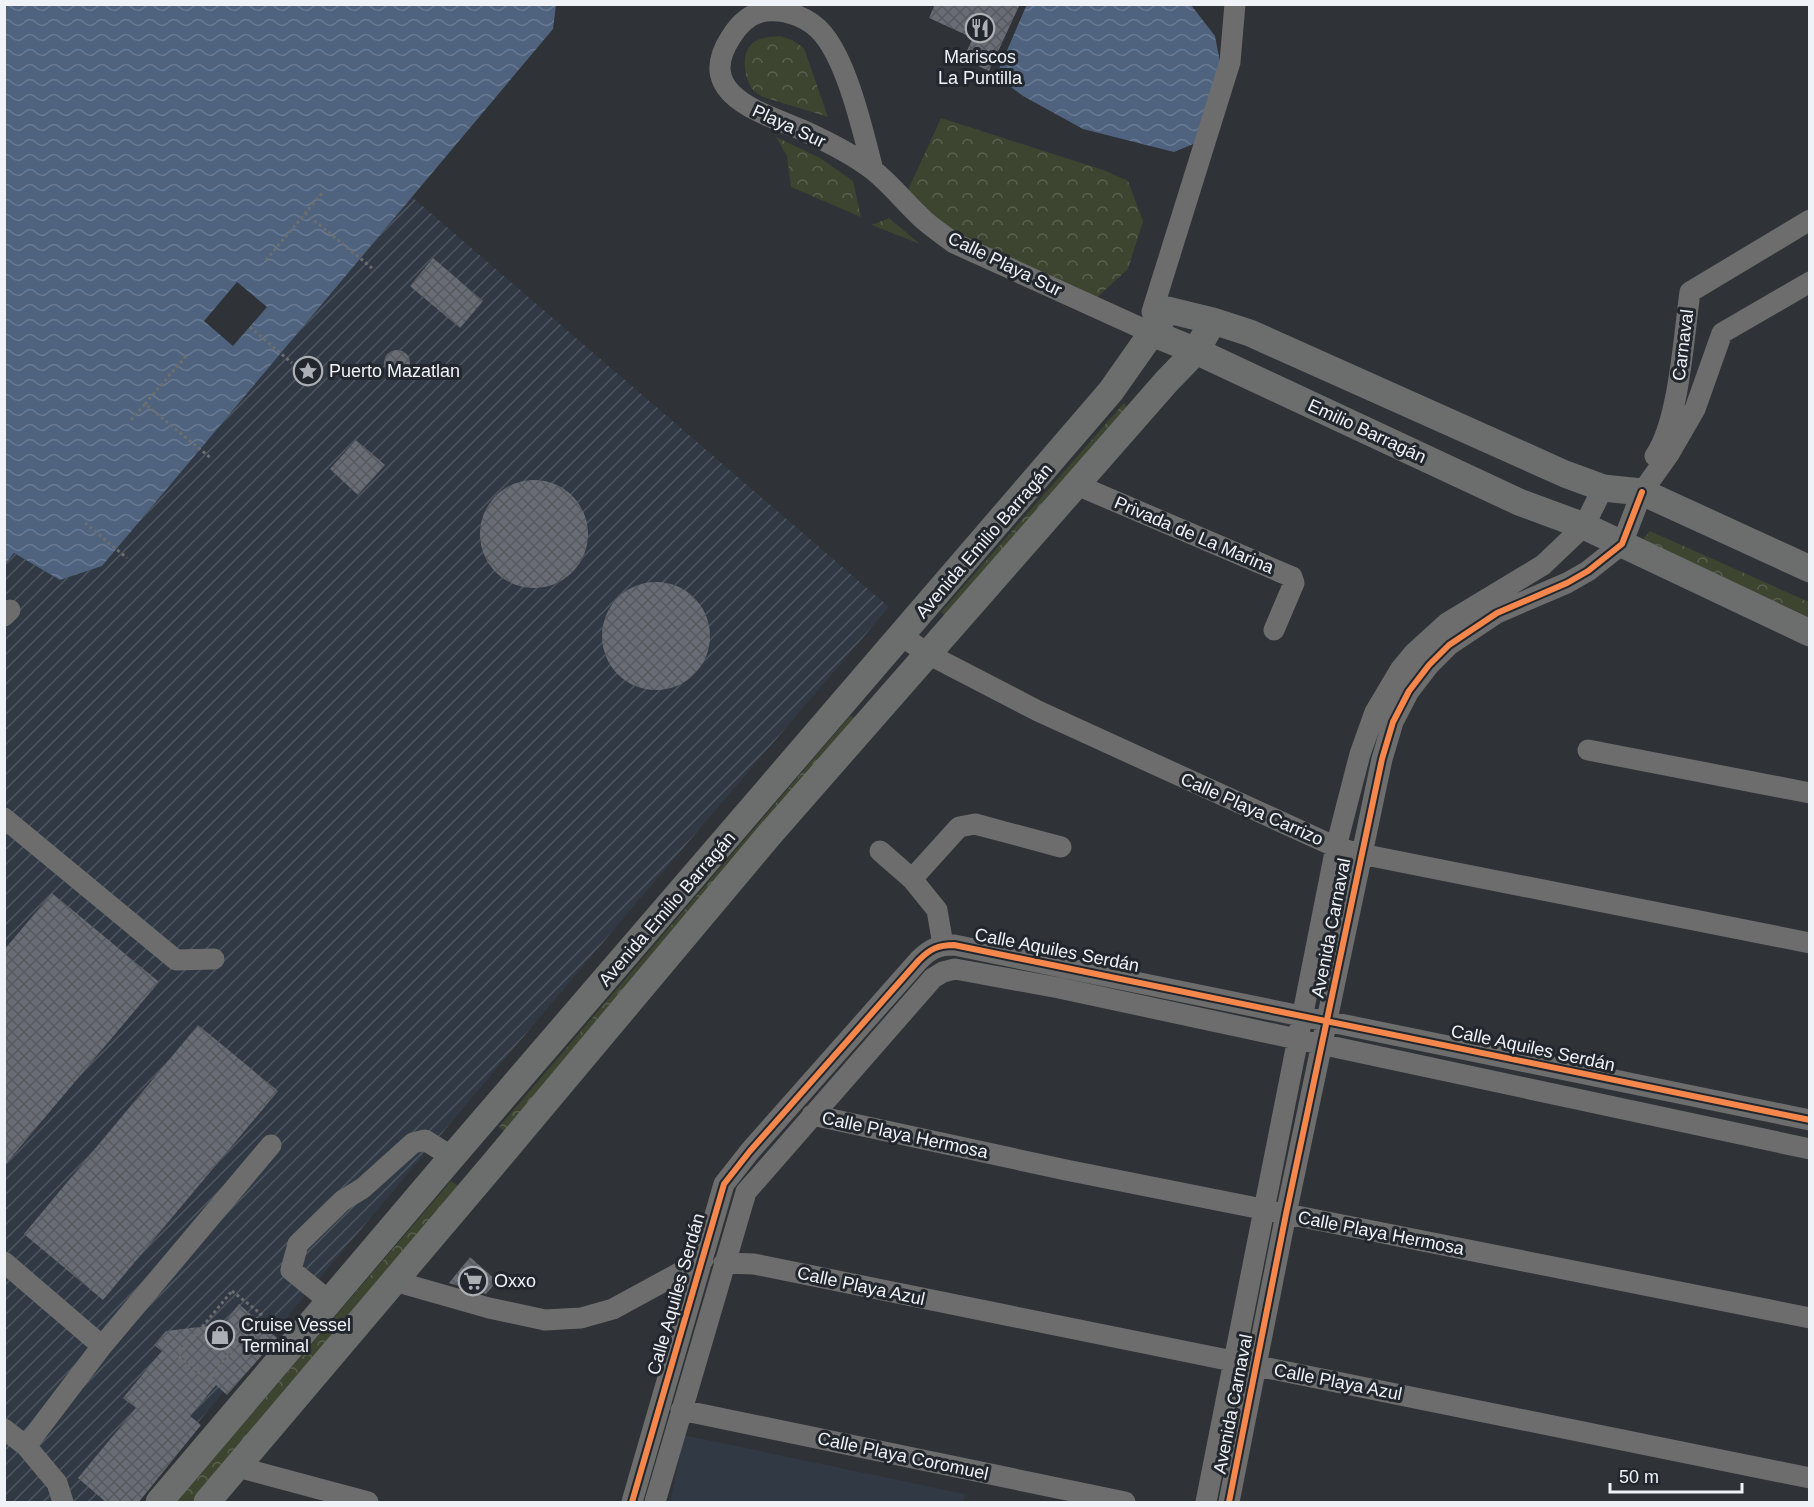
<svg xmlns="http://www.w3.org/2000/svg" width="1814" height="1507" font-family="Helvetica,sans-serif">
<defs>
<pattern id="industrial-furrows" width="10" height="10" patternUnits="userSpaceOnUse" patternTransform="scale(1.5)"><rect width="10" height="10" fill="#303944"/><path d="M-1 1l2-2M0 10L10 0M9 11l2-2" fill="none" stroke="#4e5660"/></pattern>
<pattern id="park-crowns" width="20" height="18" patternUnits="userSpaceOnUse" patternTransform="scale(1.5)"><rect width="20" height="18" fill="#3d4531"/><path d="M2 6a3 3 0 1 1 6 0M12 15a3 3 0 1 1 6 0" fill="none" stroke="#596050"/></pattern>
<pattern id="water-waves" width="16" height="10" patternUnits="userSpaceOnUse" patternTransform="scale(1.5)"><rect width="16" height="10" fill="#4f637f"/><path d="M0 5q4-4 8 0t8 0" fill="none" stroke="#697a92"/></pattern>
<pattern id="building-cross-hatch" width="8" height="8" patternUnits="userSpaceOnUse" patternTransform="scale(1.5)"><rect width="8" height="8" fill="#686d75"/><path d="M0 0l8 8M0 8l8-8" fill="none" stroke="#56595d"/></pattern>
</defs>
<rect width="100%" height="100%" fill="#2f3236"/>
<path fill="#303944" d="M684,1435L965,1494L964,1502H670Z"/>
<path fill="url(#industrial-furrows)" d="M412,197L889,607L632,908L131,1502H5V564L14,553L60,580L102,566Z"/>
<path fill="url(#park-crowns)" d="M780,36L792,40L804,48L828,117L763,97C762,96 756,93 755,92C745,83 741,58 749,47C756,37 770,37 780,36Z
M941,118L1106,171L1128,181L1143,221L1128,269L1093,301L950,235L908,190Z
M776,137L820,158L853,181L861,217L791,187L787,156Z
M889,218L920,244L872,225Z
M1124,403L1130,411L950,619L941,612Z
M1650,531L1809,602V626L1650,553L1643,539Z
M850,716L859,720L509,1135L499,1127Z
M451,1181L461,1188L193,1502H176Z"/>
<path fill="url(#water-waves)" d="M1027,4L1191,5L1215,36L1221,67L1198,142L1174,152L1083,129L1023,96L996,76Z
M5,5H556L553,29L102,566L60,580L14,553L5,564Z"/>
<path fill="#2f3236" d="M237,282L267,307L233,346L204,321Z"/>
<path fill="url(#building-cross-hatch)" d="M935,4H1020L989,71L963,59L973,38L929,18Z
M433,258L483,301L460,328L410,286Z
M384 363a13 13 0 1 1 26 0a13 13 0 1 1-26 0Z
M356,440L385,465L358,495L330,469Z
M480 534a54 54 0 1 1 108 0a54 54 0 1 1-108 0Z
M602 636a54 54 0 1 1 108 0a54 54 0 1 1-108 0Z
M52,893L159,982L4,1166V950Z
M198,1025L278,1091L103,1300L24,1234Z
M470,1257L497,1281L486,1294L449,1283Z
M239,1304L277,1338L227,1395L216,1385L190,1416L201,1425L138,1503H107L78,1478L136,1408L123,1398L162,1351L154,1345L166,1331L224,1324Z"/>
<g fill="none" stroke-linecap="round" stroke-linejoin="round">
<path stroke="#6b6e6e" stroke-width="3" stroke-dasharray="3 3" stroke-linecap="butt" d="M305,213L372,268
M266,260L324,191
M250,327L292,363
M145,404L186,356
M131,420L145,404L212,459
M85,523L127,558
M232,1291L261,1314L208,1380L178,1356Z"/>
<path stroke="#6c6d6c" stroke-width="21" d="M873,170C863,132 848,64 823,34C810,18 787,9 766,11C751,13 739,24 731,37C693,95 763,113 802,130C824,140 854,155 873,170C892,185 907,205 925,221C934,229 945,236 954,243L1152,333
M1152,312L1230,62L1235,4
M1655,456C1679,422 1684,334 1690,292L1810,220
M1077,485L1292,577L1294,583L1274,630
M4,616L10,610
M902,636L928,654L1038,711L1336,847L1361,854L1810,943
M1588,750L1810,793
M4,818L176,960L214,959
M880,851L912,879L937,910L943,945
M912,879L959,827L975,824L1061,847
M812,1115L1066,1170L1810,1318
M4,1262L102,1346L26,1446
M724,1263L754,1264L1810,1478
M394,1281L489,1308L545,1320L581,1318L613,1309L703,1260
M329,1301L291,1270L298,1244L342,1201L363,1188L413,1143L425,1140L452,1157
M102,1346L271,1145
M681,1410L1125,1502
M4,1429L26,1446L57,1483L63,1502
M238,1467L368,1502
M632,1502L724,1184L750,1151L919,960C930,949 938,945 954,945L1810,1120
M655,1502L746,1192L933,978L943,972L955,969L1059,988L1810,1149
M1206,1502L1336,847L1360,754L1375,712L1400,670L1414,653L1447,623L1543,565L1584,526L1603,488
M1229,1502L1286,1214L1382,759L1393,722L1409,691L1429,665L1449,645L1497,613L1567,583L1588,571L1622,544L1642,492L1669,454L1695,409L1722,333L1810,282"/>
<path stroke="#6b6e6d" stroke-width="27" d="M1152,333L1196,351L1519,502L1584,526L1810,633
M159,1502L452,1157L1111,391L1168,310L1213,321L1250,333L1565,474L1603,488L1642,492L1810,569
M207,1502L491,1167L770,834L1167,381L1196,351L1213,321"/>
<g stroke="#22272e" stroke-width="10">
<path id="cycleway" d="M632,1502L724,1184L750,1151L919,960C930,949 938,945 954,945L1810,1120
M1229,1502L1286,1214L1382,759L1393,722L1409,691L1429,665L1449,645L1497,613L1567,583L1588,571L1622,544L1642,492"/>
</g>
<use href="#cycleway" stroke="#f5874c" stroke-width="6"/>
</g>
<defs>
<g id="restaurant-ring" transform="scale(1.5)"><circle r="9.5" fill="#22272e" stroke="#acafb3" stroke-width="1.5"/><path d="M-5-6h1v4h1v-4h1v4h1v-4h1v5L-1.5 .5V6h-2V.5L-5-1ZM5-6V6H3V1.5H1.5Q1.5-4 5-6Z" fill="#acafb3"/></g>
<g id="sight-ring" transform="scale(1.5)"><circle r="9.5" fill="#22272e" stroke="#acafb3" stroke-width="1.5"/><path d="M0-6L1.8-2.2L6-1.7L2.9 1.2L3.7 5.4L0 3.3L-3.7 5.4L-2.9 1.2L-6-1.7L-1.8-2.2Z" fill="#acafb3"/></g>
<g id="supermarket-ring" transform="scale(1.5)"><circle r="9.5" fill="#22272e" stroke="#acafb3" stroke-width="1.5"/><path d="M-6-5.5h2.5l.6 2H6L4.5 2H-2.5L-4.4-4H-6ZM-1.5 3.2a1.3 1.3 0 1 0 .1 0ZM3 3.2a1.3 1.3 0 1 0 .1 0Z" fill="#acafb3"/></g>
<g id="shop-ring" transform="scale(1.5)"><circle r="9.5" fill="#22272e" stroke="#acafb3" stroke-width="1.5"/><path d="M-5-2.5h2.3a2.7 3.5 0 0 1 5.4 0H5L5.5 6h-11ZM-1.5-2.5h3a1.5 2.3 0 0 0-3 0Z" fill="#acafb3"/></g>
</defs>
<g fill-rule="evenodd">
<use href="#restaurant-ring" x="980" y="28"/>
<use href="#sight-ring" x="308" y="371"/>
<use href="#supermarket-ring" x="473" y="1281"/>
<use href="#shop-ring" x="220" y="1335"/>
</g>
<g text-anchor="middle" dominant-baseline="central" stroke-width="6" stroke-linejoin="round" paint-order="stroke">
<g font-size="18" fill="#eff3f7" stroke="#22272e" text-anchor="start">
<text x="980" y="57" text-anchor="middle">Mariscos<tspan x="980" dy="21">La Puntilla</tspan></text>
<text x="329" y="371">Puerto Mazatlan</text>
<text x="494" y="1281">Oxxo</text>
<text x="241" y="1325">Cruise Vessel<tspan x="241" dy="21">Terminal</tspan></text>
</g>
<g font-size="18" fill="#eff3f7" stroke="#22272e">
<text transform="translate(789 126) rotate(25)">Playa Sur</text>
<text transform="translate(1005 264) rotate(26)">Calle Playa Sur</text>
<text transform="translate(1683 345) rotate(-83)">Carnaval</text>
<text transform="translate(1367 431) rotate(25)">Emilio Barragán</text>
<text transform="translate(1194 535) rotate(23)">Privada de La Marina</text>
<text transform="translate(984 541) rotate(-49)">Avenida Emilio Barragán</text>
<text transform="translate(1252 809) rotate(24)">Calle Playa Carrizo</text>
<text transform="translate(667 909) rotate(-49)">Avenida Emilio Barragán</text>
<text transform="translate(1331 928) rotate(-79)">Avenida Carnaval</text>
<text transform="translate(1057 950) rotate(11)">Calle Aquiles Serdán</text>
<text transform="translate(1533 1048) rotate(12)">Calle Aquiles Serdán</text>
<text transform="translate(905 1135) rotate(12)">Calle Playa Hermosa</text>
<text transform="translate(1381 1233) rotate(11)">Calle Playa Hermosa</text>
<text transform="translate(861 1286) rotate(12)">Calle Playa Azul</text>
<text transform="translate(676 1294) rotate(-74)">Calle Aquiles Serdán</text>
<text transform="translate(1338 1382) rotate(11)">Calle Playa Azul</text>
<text transform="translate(1233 1404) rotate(-79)">Avenida Carnaval</text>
<text transform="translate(903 1456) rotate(12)">Calle Playa Coromuel</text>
</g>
</g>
<rect width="1814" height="1507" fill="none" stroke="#eff3f7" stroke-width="12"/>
<path d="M1610 1483v9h132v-9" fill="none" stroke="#eff3f7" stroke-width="3"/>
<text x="1619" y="1483" font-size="18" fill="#eff3f7" stroke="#22272e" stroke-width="4.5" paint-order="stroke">50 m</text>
</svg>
